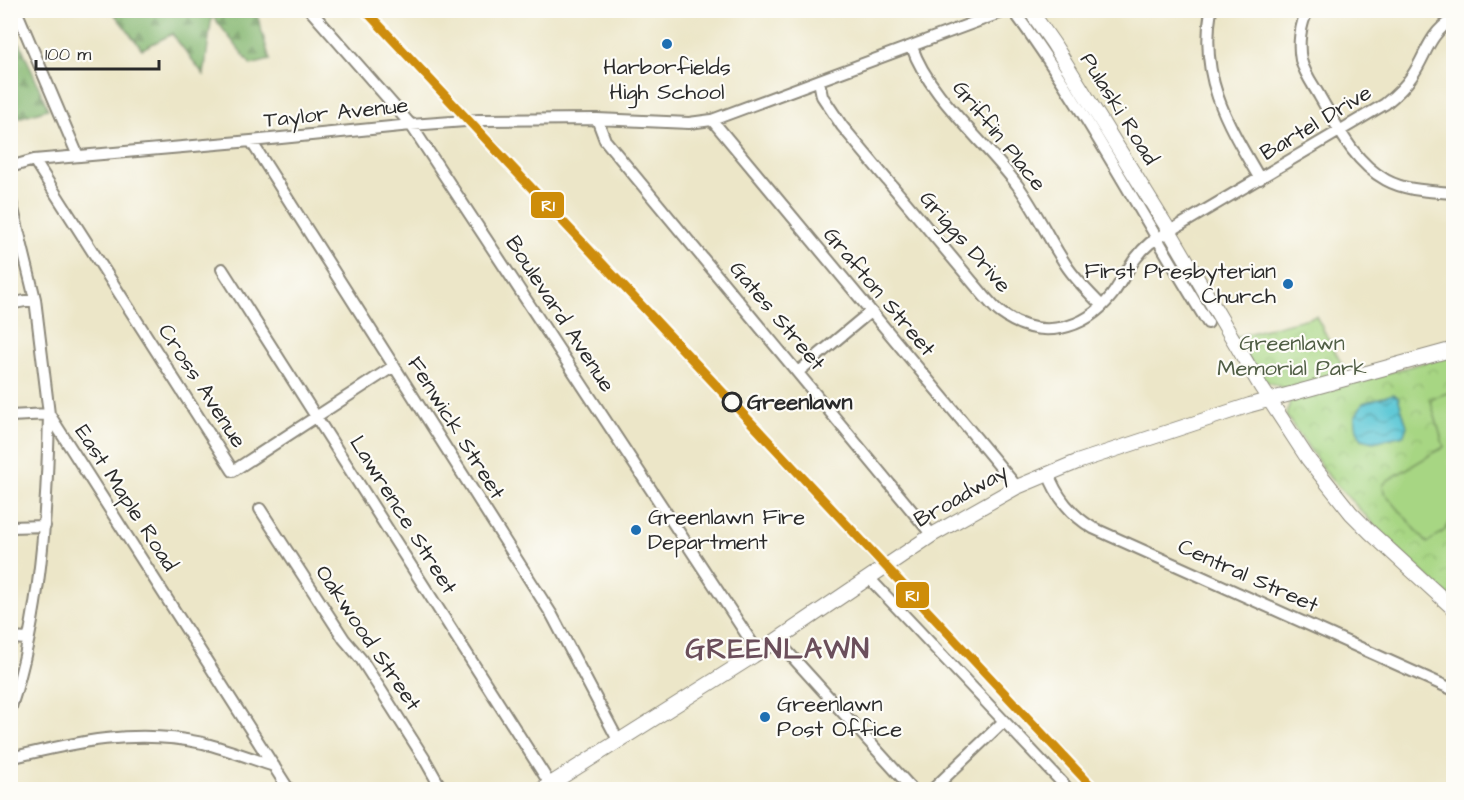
<svg xmlns="http://www.w3.org/2000/svg" width="1464" height="800" font-family="'Architects Daughter',sans-serif">
<defs>
<pattern id="forest-firs" width="22" height="20" patternUnits="userSpaceOnUse" patternTransform="scale(1.5)"><rect width="22" height="20" fill="#85b771"/><path d="M5 1l3.5 6h-7zM16 11l3.5 6h-7z" fill="#6d955d"/></pattern>
<pattern id="park-crowns" width="20" height="18" patternUnits="userSpaceOnUse" patternTransform="scale(1.5)"><rect width="20" height="18" fill="#a7d683"/><path d="M2 6a3 3 0 1 1 6 0M12 15a3 3 0 1 1 6 0" fill="none" stroke="#90b871"/></pattern>
<pattern id="water-waves" width="16" height="10" patternUnits="userSpaceOnUse" patternTransform="scale(1.5)"><rect width="16" height="10" fill="#5dc8d6"/><path d="M0 5q4-4 8 0t8 0" fill="none" stroke="#4da3ae"/></pattern>
</defs>
<rect width="100%" height="100%" fill="#fdfcf7"/>
<filter id="ink" filterUnits="userSpaceOnUse"><feTurbulence type="fractalNoise" baseFrequency=".0167" numOctaves="2"/><feDisplacementMap in="SourceGraphic" scale="12" xChannelSelector="R" yChannelSelector="G"/><feConvolveMatrix kernelMatrix="1 2 1 2 8 2 1 2 1" color-interpolation-filters="sRGB"/></filter>
<filter id="wash" filterUnits="userSpaceOnUse"><feTurbulence type="fractalNoise" baseFrequency=".008" numOctaves="4" result="noise"/><feDisplacementMap in="SourceGraphic" scale="24" xChannelSelector="R" yChannelSelector="G"/><feGaussianBlur stdDeviation="1.35" result="paint"/><feColorMatrix in="noise" values="0 0 0 0 0 0 0 0 0 0 0 0 0 0 0 0 0 1.4 0 .05"/><feComposite in="paint" operator="in"/></filter>
<g filter="url(#wash)">
<rect width="100%" height="100%" fill="#ece6c8"/>
<path fill="url(#forest-firs)" stroke="#58714e" stroke-width="1.5" d="M112,11H256L270,60L251,65L212,15L204,75L172,34L142,49Z
M20,43L48,109L11,120V45Z"/>
<path fill="url(#park-crowns)" stroke="#698057" stroke-width="1.5" d="M1316,316L1347,374L1288,390L1260,379L1235,337Z
M1453,354V600L1400,552L1330,478L1286,416L1290,401Z"/>
<path fill="#a7d683" stroke="#698057" stroke-width="1.5" d="M1453,391V517L1445,530L1427,543L1384,492L1383,485L1388,480L1444,447L1430,399Z"/>
<path fill="url(#water-waves)" stroke="#447a80" stroke-width="1.5" d="M1393,394L1398,397L1407,426L1404,435L1373,442L1362,439L1357,430L1355,417L1363,403Z"/>
</g>
<g filter="url(#ink)">
<g fill="none" stroke-linecap="round" stroke-linejoin="round">
<g stroke="#8c887a" stroke-width="14">
<path id="minor" d="M16,10L78,156
M310,10L411,125L758,652
M1013,10C1086,109 1143,219 1208,323
M1211,10C1199,78 1227,123 1260,179
M1308,10C1300,24 1298,45 1301,60C1304,73 1314,86 1320,97C1338,128 1354,162 1386,180C1406,191 1431,191 1454,193
M912,47C929,97 986,142 1018,186C1037,212 1050,242 1068,268C1078,282 1090,294 1102,306
M819,81L822,96L842,126L985,297C990,302 995,309 1001,313C1039,341 1084,331 1112,295C1125,277 1132,258 1150,243L1385,104C1395,96 1405,87 1412,76C1428,52 1427,36 1454,18
M597,119L605,140L932,535
M712,120L1017,487
M251,141L552,615L619,742
M34,160L233,471L394,366
M10,167L34,160L251,141L411,125L479,120L597,119L689,123L712,120L1008,10
M10,197L35,299L49,414L289,790
M222,269L550,784
M10,304L35,299
M798,372L870,312
M10,416L49,414C47,512 41,616 10,710
M1048,473C1056,496 1072,516 1093,528L1454,690
M260,509L344,639L361,659L424,758L442,790
M10,527L45,526
M869,578L1069,790
M10,638L28,639
M777,640L913,790
M10,758C76,742 135,728 203,743C227,749 250,758 274,766
M932,790L1004,721"/>
</g>
<g stroke="#8c887a" stroke-width="16">
<path id="major" d="M1030,10L1053,43L1170,232L1261,387L1308,459L1351,513L1370,532L1454,609
M541,790L753,656L932,535L1017,487L1077,462L1250,405L1454,349"/>
</g>
<use href="#minor" stroke="#fff" stroke-width="10"/>
<use href="#major" stroke="#fff" stroke-width="14"/>
<g stroke="#fdfcf7" stroke-width="14">
<path id="rail-1" d="M365,10L1095,790"/>
</g>
<use href="#rail-1" stroke="#ce8d09" stroke-width="9"/>
</g>
</g>
<g fill="#1f6fb2" stroke="#fdfcf7" stroke-width="2">
<circle cx="667" cy="44" r="6"/>
<circle cx="1288" cy="284" r="6"/>
<circle cx="636" cy="530" r="6"/>
<circle cx="765" cy="717" r="6"/>
</g>
<circle fill="#fdfcf7" stroke="#2b2b2b" stroke-width="3" cx="732" cy="402" r="9"/>
<g text-anchor="middle" dominant-baseline="central" stroke-width="4.5" stroke-linejoin="round" paint-order="stroke">
<g font-size="22" fill="#2b2b2b" stroke="#fdfcf7" text-anchor="start">
<text x="667" y="67" text-anchor="middle">Harborfields<tspan x="667" dy="25">High School</tspan></text>
<text x="1276" y="271" text-anchor="end">First Presbyterian<tspan x="1276" dy="25">Church</tspan></text>
<text x="648" y="517">Greenlawn Fire<tspan x="648" dy="25">Department</tspan></text>
<text x="777" y="704">Greenlawn<tspan x="777" dy="25">Post Office</tspan></text>
</g>
<g font-size="22" fill="#2b2b2b" stroke="#fdfcf7">
<text transform="translate(1119 109) rotate(58)">Pulaski Road</text>
<text transform="translate(336 113) rotate(-6)">Taylor Avenue</text>
<text transform="translate(1316 123) rotate(-31)">Bartel Drive</text>
<text transform="translate(999 136) rotate(51)">Griffin Place</text>
<text transform="translate(965 242) rotate(49)">Griggs Drive</text>
<text transform="translate(879 292) rotate(50)">Grafton Street</text>
<text transform="translate(560 314) rotate(57)">Boulevard Avenue</text>
<text transform="translate(777 316) rotate(50)">Gates Street</text>
<text transform="translate(202 386) rotate(57)">Cross Avenue</text>
<text transform="translate(456 428) rotate(58)">Fenwick Street</text>
<text transform="translate(961 496) rotate(-30)">Broadway</text>
<text transform="translate(126 498) rotate(57)">East Maple Road</text>
<text transform="translate(403 515) rotate(58)">Lawrence Street</text>
<text transform="translate(1248 576) rotate(24)">Central Street</text>
<text transform="translate(368 638) rotate(56)">Oakwood Street</text>
</g>
<g font-size="22" fill="#505e45" stroke="#fdfcf7">
<text x="1292" y="343">Greenlawn<tspan x="1292" dy="25">Memorial Park</tspan></text>
</g>
<g font-size="22" font-weight="bold" fill="#2b2b2b" stroke="#fdfcf7" text-anchor="start">
<text x="747" y="402">Greenlawn</text>
</g>
<g font-size="28" font-weight="bold" letter-spacing="1.5" fill="#6b4f5b" stroke="#fdfcf7">
<text x="778" y="649">GREENLAWN</text>
</g>
</g>
<g stroke="#fdfcf7" stroke-width="2">
<rect x="530" y="191" width="35" height="28" rx="6" fill="#ce8d09"/>
<rect x="895" y="581" width="35" height="28" rx="6" fill="#ce8d09"/>
</g>
<g font-size="16" text-anchor="middle" font-weight="bold" fill="#fff">
<text x="548" y="211">R1</text>
<text x="912" y="601">R1</text>
</g>
<rect width="1464" height="800" fill="none" stroke="#fdfcf7" stroke-width="36"/>
<path d="M36 60v9h123v-9" fill="none" stroke="#2b2b2b" stroke-width="3"/>
<text x="45" y="60" font-size="18" fill="#2b2b2b" stroke="#fdfcf7" stroke-width="4.5" paint-order="stroke">100 m</text>
</svg>
